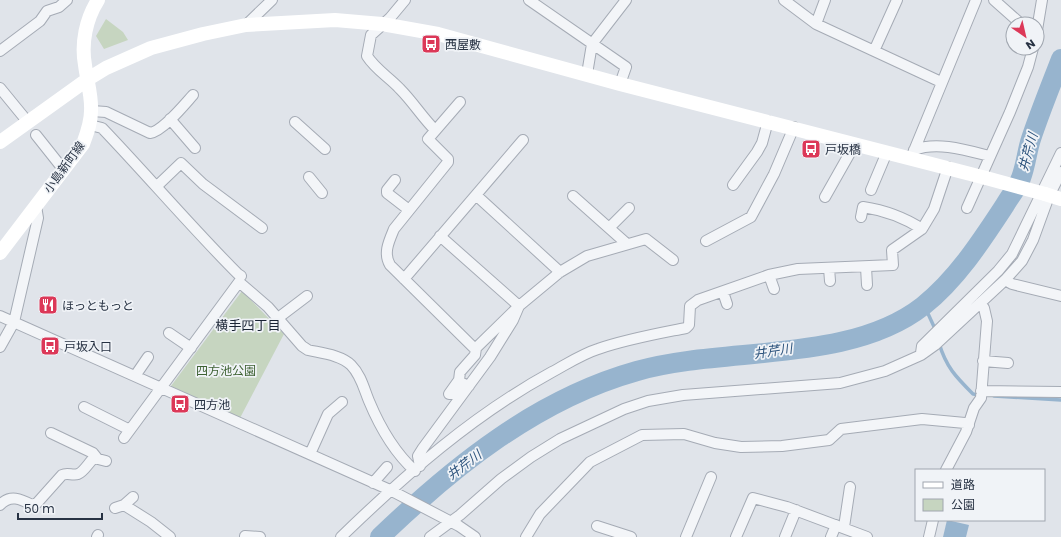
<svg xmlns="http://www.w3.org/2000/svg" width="1061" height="537" font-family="Poppins,'Noto Sans JP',sans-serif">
<rect width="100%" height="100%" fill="#e0e4ea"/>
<path fill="#c6d5c0" d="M106,19L123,32L128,40L104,49L96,36Z
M242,291L284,334L240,418L171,386Z"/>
<path fill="#97b4ce" d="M947,520L969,525L966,537H943Z"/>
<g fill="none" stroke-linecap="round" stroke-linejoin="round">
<path stroke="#97b4ce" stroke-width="3.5" d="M924,305L936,331
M939,343C946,367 956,377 973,394L980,395
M994,396L1061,400"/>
<path stroke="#97b4ce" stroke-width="20" d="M380,537C454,466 537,399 637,371C725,346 849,364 923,306C957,279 982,240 1005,205C1010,196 1018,187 1021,178C1026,165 1027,151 1031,139C1040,112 1051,85 1061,59"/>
<g stroke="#a5abb5" stroke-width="12">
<path id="street" d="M405,0L390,18L371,35L367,56C376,70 389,77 400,89C413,102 422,117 435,130
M529,0L626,67L620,84
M784,0L816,24L941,82
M994,0L1021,24
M816,24L825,0
M246,25L272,0
M1037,30L1042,0
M0,51L40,21L47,11L59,7L67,0
M874,51L897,0
M587,74L592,44L626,0
M0,88L27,121
M92,111L106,112L150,133C163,131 184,105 193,95
M170,119L195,148
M295,122L325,149
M90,125L102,128C148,176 191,227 238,274L241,276
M36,135L63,169
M914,150C937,141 966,150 989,156
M911,158L976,0
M309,177L322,193
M395,180L387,190V193L409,210
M733,185L757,152L762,143L768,121
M157,186L181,163L203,184L262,228
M871,190L887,152
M477,196L560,272
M573,196L627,244
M825,197L855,144
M967,208L1010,112L1028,67L1033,48
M861,217L863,207C883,210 905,218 922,229
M609,228L629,208
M440,236L519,306L476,348L473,347L390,265C383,253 389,241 394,229L448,162V159L428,139L460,102
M706,241L751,217L774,174L794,127
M866,267L867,285
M829,268L830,281
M769,275L774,289
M404,279L523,140
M1005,280L1012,284L1061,296
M723,292L727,304
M0,316L390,490L459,526L475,537
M278,318L307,296
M169,333L191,348
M0,347L14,322L38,218L36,206
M921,353L922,346L998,271L1012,254L1061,153
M983,361L1008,363
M135,376L148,357
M469,386L462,383L453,394H449L459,380L460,372L475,355L476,348
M981,391L1061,392
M84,407L130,430
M51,433L93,453L97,458
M124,438L239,282L268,307L302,346L308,350C321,353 341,355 351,365C361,375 364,389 369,401C379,425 395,453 415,471
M310,454L328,414L342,402
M420,466L418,456L423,448L490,357L513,320L519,306L560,272L587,256L646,239L673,260
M946,470L966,432L974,408L981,398L987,321L984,308L980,303
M373,483L387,467
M0,505C10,494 21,499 32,505L37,503L62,475C68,472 72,476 78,474C84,472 89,462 94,458L106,461
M124,505L151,522L170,537
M115,508L124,505L133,497
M597,526L631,537
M844,527L850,487
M245,536L260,537
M97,537L98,535
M341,537C405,475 473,415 552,372C567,364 582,354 598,349C627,339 656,334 686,328L689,325L690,306L698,300L769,275L798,269L893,265L892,250L922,229L934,209L948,167
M430,537L460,515L501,479L531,457L560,439L624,409L648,401L683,395L840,383L885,371L921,355L935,345L1005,280L1022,261L1033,240L1049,196L1061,172
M526,537L540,514L590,462L642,435L684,434L715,443L741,447L782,446L829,440L841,429L922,419L965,423L969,425
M686,537L711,477
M736,537L753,498L787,507L867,537
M785,537L796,510
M831,537L836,525
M929,537L933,520"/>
</g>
<use href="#street" stroke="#f3f5f8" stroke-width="10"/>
<path stroke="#fff" stroke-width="14" d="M0,142L88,79L106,68L151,48L203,34L246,25L335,20L382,24L438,34L620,84L986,178
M1045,194L1061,199
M0,253L83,144C87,133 91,123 91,111C92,96 87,81 85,65C81,43 86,19 98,0"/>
<path stroke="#fff" stroke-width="14" d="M986,178L1045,194"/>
</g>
<defs>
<g id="bus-square" transform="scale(1)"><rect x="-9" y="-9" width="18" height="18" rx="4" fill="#dc3858" stroke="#f0f3f7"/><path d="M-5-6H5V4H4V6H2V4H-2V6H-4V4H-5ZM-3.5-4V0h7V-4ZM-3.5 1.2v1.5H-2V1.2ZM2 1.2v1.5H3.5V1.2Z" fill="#fff"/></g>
<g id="restaurant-square" transform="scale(1)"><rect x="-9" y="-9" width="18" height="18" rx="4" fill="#dc3858" stroke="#f0f3f7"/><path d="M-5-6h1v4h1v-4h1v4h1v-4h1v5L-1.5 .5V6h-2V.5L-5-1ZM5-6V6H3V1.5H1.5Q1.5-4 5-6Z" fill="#fff"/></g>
</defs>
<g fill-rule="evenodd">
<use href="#bus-square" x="431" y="44"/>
<use href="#bus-square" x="811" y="149"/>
<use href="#restaurant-square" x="48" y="305"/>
<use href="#bus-square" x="50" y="346"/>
<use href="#bus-square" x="180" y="404"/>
</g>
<g text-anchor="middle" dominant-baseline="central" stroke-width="3.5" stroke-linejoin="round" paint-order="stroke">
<g font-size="12" fill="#273243" stroke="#f0f3f7" text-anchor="start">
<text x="445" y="44">西屋敷</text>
<text x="825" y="149">戸坂橋</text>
<text x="62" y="305">ほっともっと</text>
<text x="64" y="346">戸坂入口</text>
<text x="194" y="404">四方池</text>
</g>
<g font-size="12" fill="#273243" stroke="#f0f3f7">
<text transform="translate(64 167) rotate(-54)">小島新町線</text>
</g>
<g font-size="12" fill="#3d6132" stroke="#f0f3f7">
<text x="226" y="370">四方池公園</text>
</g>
<g font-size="13" font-style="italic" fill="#2c537c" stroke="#f0f3f7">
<text transform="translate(1028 152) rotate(-74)">井芹川</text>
<text transform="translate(773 351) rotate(-8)">井芹川</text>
<text transform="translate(464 465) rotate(-37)">井芹川</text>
</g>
<g font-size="13" fill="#192334" stroke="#f0f3f7">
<text x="248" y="325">横手四丁目</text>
</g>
</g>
<rect x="915" y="469" width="130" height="52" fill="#f0f3f7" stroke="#a0a6af"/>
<rect x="923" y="482" width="20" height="6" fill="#ffffff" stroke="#a0a6af"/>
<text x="951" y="489" font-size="12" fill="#273243">道路</text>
<rect x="923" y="499" width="20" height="12" fill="#c6d5c0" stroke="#a0a6af"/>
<text x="951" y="509" font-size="12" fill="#273243">公園</text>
<g transform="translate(1025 36) rotate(146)"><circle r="19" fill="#f0f3f7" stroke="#a0a6af"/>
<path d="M0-3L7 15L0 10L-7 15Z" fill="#dc3858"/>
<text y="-6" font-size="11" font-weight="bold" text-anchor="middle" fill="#273243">N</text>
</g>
<path d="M18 513v6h84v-6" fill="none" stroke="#273243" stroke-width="2"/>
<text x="24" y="513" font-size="12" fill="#273243" stroke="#f0f3f7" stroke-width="3" paint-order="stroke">50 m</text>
</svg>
